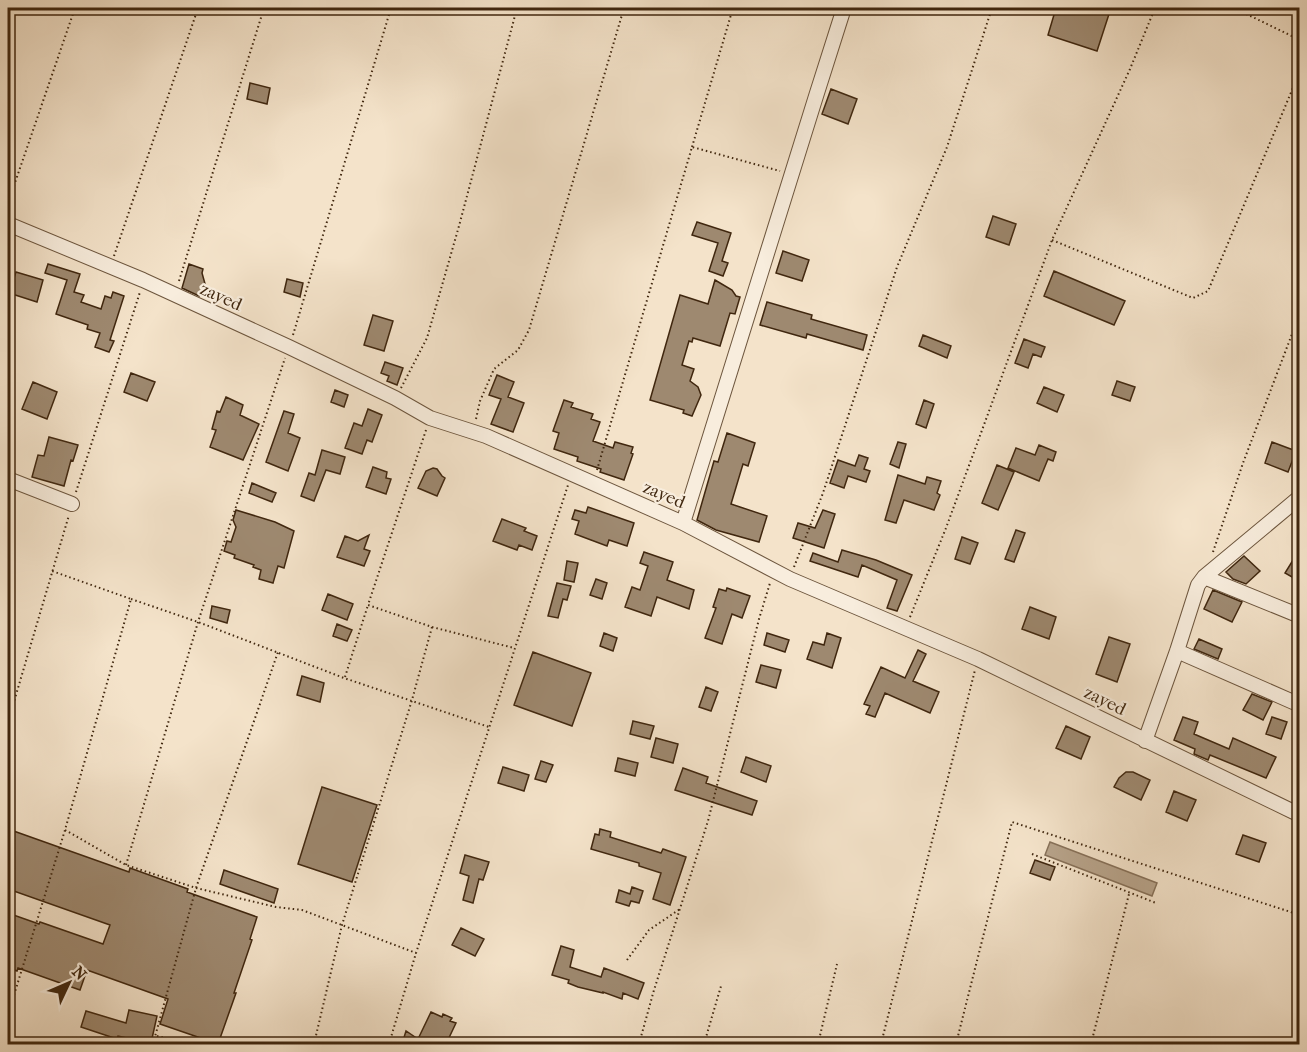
<svg xmlns="http://www.w3.org/2000/svg" width="1307" height="1052" font-family="'IM FELL French Canon',serif">
<rect width="100%" height="100%" fill="#f4e3ca"/>
<filter id="stains"><feTurbulence type="fractalNoise" baseFrequency=".00333" numOctaves="4"/><feColorMatrix values="0 0 0 0 .2 0 0 0 0 .09 0 0 0 0 .02 0 0 0 .5 -.17"/></filter>
<radialGradient id="worn" r=".72"><stop offset=".6" stop-color="#630" stop-opacity="0"/><stop offset="1" stop-color="#630" stop-opacity=".3"/></radialGradient>
<path fill="#b7a38a" stroke="#877159" stroke-width="1.5" d="M1050,842L1157,883L1152,896L1045,855Z"/>
<path fill="#9e8970" stroke="#40270f" stroke-width="1.5" d="M1056,8H1100L1110,11L1097,51L1048,35Z
M250,83L270,88L267,104L247,99Z
M831,89L857,99L848,124L822,114Z
M993,216L1016,224L1009,245L986,237Z
M697,222L731,233L722,261L728,263L723,276L709,271L718,243L692,235Z
M783,251L809,260L802,281L776,273Z
M48,264L80,274L74,292L84,295L81,302L101,309L105,296L111,298L113,292L124,296L110,340L114,341L109,352L95,347L100,333L87,329L88,325L56,314L67,280L45,273Z
M189,264L203,269L202,273L207,291L202,289L199,296L182,288Z
M1054,271L1125,301L1114,325L1044,296Z
M16,272L43,280L37,302L9,293Z
M287,279L303,283L300,297L284,292Z
M715,280L732,290L736,296L740,297L735,314L730,313L720,346L693,338L692,342L689,341L682,365L694,369L690,381L698,387L701,395L692,416L683,413L684,410L650,400L680,295L708,304Z
M767,302L812,315L811,319L867,335L863,350L807,334L806,338L760,325Z
M373,315L393,321L384,351L364,345Z
M923,335L951,346L947,358L919,346Z
M1024,339L1045,347L1041,357L1033,354L1028,368L1015,363Z
M385,362L403,368L397,385L387,381L389,376L381,373Z
M131,373L155,382L147,401L124,392Z
M497,375L514,382L508,397L524,403L513,432L491,424L501,399L489,395Z
M1117,381L1135,387L1130,401L1112,395Z
M33,382L57,392L47,419L22,409Z
M1044,387L1064,395L1057,412L1037,403Z
M335,390L348,395L344,407L331,402Z
M226,397L243,405L240,415L259,424L243,460L210,447L216,430L212,429L217,411L220,412Z
M564,400L573,403L571,407L593,414L591,419L600,422L593,441L613,448L615,442L633,447L631,453L633,454L624,480L600,472L601,469L577,461L578,457L554,449L559,433L553,431Z
M924,400L934,404L926,428L916,424Z
M368,409L382,415L372,442L367,440L362,454L345,448L354,423L362,426Z
M284,411L294,414L288,433L300,438L288,471L266,462Z
M727,433L755,443L748,466L743,464L731,504L767,516L759,542L716,530L697,520L714,461L718,462Z
M49,437L78,445L73,461L71,460L64,486L32,477L38,455L44,456Z
M898,442L906,444L899,468L890,464Z
M1272,442L1296,451L1288,472L1265,463Z
M1039,445L1056,452L1053,461L1048,459L1039,481L1008,468L1016,448L1035,455Z
M322,450L345,457L340,474L326,470L314,501L301,496L309,473L315,475Z
M859,455L868,458L864,469L870,471L866,482L848,476L844,488L830,483L838,460L855,466Z
M997,465L1014,472L998,510L982,503Z
M373,467L387,472L386,478L391,479L386,494L366,487Z
M433,468L437,469L442,476L445,478L437,496L418,488L426,471Z
M898,475L925,484L927,477L941,481L937,493L940,495L934,510L904,500L896,523L885,520Z
M252,483L276,493L272,502L249,493Z
M588,507L634,523L627,546L609,540L607,546L575,534L579,521L572,519L575,510L586,513Z
M236,510L275,522L294,531L284,568L278,566L273,583L259,579L261,570L253,567L254,565L234,558L235,555L224,551L227,541L231,542L236,527L233,520Z
M823,510L835,514L824,548L793,538L798,523L815,528Z
M502,519L526,528L524,531L537,536L532,550L519,545L517,550L493,541Z
M1016,530L1025,533L1014,562L1005,559Z
M369,535L364,549L370,551L364,566L337,557L345,536L358,541Z
M962,537L978,543L970,564L955,559Z
M842,550L876,560L912,575L897,611L887,608L897,580L862,565L858,577L810,561L813,553L838,562Z
M644,552L673,562L667,580L694,590L689,609L657,597L651,616L625,607L632,587L640,590L648,566L640,563Z
M1244,556L1260,571L1246,584L1233,579L1226,572Z
M1293,560L1299,564V581L1285,573Z
M567,561L578,563L574,582L564,580Z
M596,579L607,583L602,599L590,595Z
M557,583L571,586L567,600L563,599L558,618L548,616Z
M727,588L750,596L742,618L732,614L722,644L705,638L716,608L713,607L719,589L726,591Z
M1213,590L1242,602L1232,622L1204,609Z
M328,594L353,604L347,620L322,610Z
M212,606L230,610L227,623L210,618Z
M1030,607L1056,617L1049,639L1022,629Z
M337,624L352,630L347,641L333,636Z
M604,633L617,638L613,651L600,646Z
M767,633L789,640L785,652L764,645Z
M827,633L841,638L832,668L807,659L813,642L824,645Z
M1109,637L1130,644L1117,682L1096,674Z
M1199,639L1222,649L1218,659L1194,649Z
M918,650L926,654L913,681L939,692L930,713L885,693L875,717L866,714L870,706L864,704L881,667L905,678Z
M533,652L591,673L572,726L514,705Z
M761,665L781,670L776,688L756,682Z
M302,676L324,683L320,702L297,695Z
M706,687L718,692L711,711L699,707Z
M1252,694L1272,702L1263,720L1243,710Z
M1183,717L1198,722L1194,734L1229,749L1233,738L1276,757L1266,778L1210,755L1208,760L1194,754L1195,749L1174,740Z
M1272,717L1287,722L1281,739L1266,734Z
M633,721L654,726L650,739L630,734Z
M1066,726L1090,737L1081,759L1056,748Z
M656,738L678,744L673,763L651,757Z
M746,757L771,766L766,782L741,772Z
M618,758L638,763L635,776L615,771Z
M541,761L553,765L546,782L535,779Z
M503,767L529,775L524,791L498,783Z
M683,768L708,777L706,783L757,801L752,815L675,790Z
M1126,772H1133L1150,780L1141,800L1114,787L1119,778Z
M322,787L377,805L352,882L298,864Z
M1174,791L1196,800L1187,821L1166,812Z
M8,829L129,872L130,868L188,889L187,892L257,917L250,939L252,940L234,993H236L218,1044L160,1024L168,999L87,970L80,990L18,968L17,971L8,968V913L39,924L40,922L103,944L110,925L8,889Z
M600,829L611,832L610,837L661,853L663,849L686,857L670,905L653,899L661,873L639,866V863L591,849L595,834L599,835Z
M1243,835L1266,843L1259,862L1236,854Z
M465,855L489,862L483,880L479,879L473,903L463,900L469,876L460,873Z
M1035,860L1055,867L1050,880L1030,873Z
M224,870L278,889L274,903L220,884Z
M632,887L643,891L639,903L631,901L629,906L616,902L619,890L630,894Z
M461,928L484,939L475,956L452,945Z
M561,946L574,950L570,967L601,977L604,968L644,983L638,999L623,993L622,999L603,992V993L578,987L568,983L569,980L552,975Z
M129,1010L157,1016L151,1043L118,1036L117,1039L81,1027L86,1011L126,1023Z
M431,1012L442,1017L443,1014L452,1018L450,1021L456,1023L446,1044H402L406,1031L418,1039Z"/>
<g fill="none" stroke-linecap="round" stroke-linejoin="round">
<g stroke="#6d563e" stroke-width="16">
<path id="minor" d="M8,224L143,280L289,347L395,398L430,418L486,436L683,523L790,579L978,659L1300,815
M8,479L72,504
M683,523C738,351 789,179 844,8
M1204,577L1300,616
M1177,651L1300,705
M1145,741L1177,651L1198,585L1204,577L1300,497"/>
</g>
<path stroke="#40270f" stroke-width="2" stroke-dasharray="1.5 3" stroke-linecap="butt" d="M1234,8L1300,40
M8,20L13,8
M692,147L733,8
M8,203L75,8
M1052,240L1193,298L1208,291L1300,71
M114,256L198,8
M179,281L264,8
M293,335L391,8
M401,388L427,338L459,226L517,8
M476,419L480,401L494,369L518,350L529,330L624,8
M426,430L368,605L432,627L514,648
M597,470L692,147L780,171
M76,492L140,292
M1213,552L1243,463L1300,313
M794,567L823,493L897,267L947,147L992,8
M131,599L198,622L344,678L489,727
M910,617L946,528L1052,240L1130,69L1155,8
M345,677L368,605
M8,722L69,515
M65,830L126,865L196,888L276,907L302,910L416,953
M1032,854L1156,903
M126,865L198,622L285,358
M627,960L649,930L680,909
M14,995L65,830L131,599L52,571
M157,1036L189,1044
M153,1044L196,888L278,652
M314,1044L342,925L412,700L432,627
M389,1044L416,953L568,485
M639,1044L654,990L708,821L759,619L770,583
M704,1044L721,986
M818,1044L837,964
M881,1044L975,670
M956,1044L1012,822L1300,915
M1091,1044L1129,894"/>
<use href="#minor" stroke="#f8eddd" stroke-width="14"/>
</g>
<g text-anchor="middle" dominant-baseline="central" stroke-width="4.5" stroke-linejoin="round" paint-order="stroke">
<g font-size="18" fill="#40270f" stroke="#f8eddd">
<text transform="translate(221 297) rotate(24)">zayed</text>
<text transform="translate(664 495) rotate(23)">zayed</text>
<text transform="translate(1105 701) rotate(26)">zayed</text>
</g>
</g>
<rect width="1307" height="1052" fill="none" stroke="#f4e3ca" stroke-width="30"/>
<rect x="9" y="9" width="1289" height="1034" fill="none" stroke="#40270f" stroke-width="3"/>
<rect x="15" y="15" width="1277" height="1022" fill="none" stroke="#40270f" stroke-width="1.5"/>
<g transform="translate(69 983) rotate(46)" stroke="#f8eddd" stroke-width="4.5" paint-order="stroke">
<path d="M0-4.5L10 22L0 15L-10 22Z" fill="#40270f"/>
<text y="-9" font-size="16" font-weight="bold" text-anchor="middle" fill="#40270f">N</text>
</g>
<rect width="100%" height="100%" filter="url(#stains)"/>
<rect width="100%" height="100%" fill="url(#worn)"/>
</svg>
